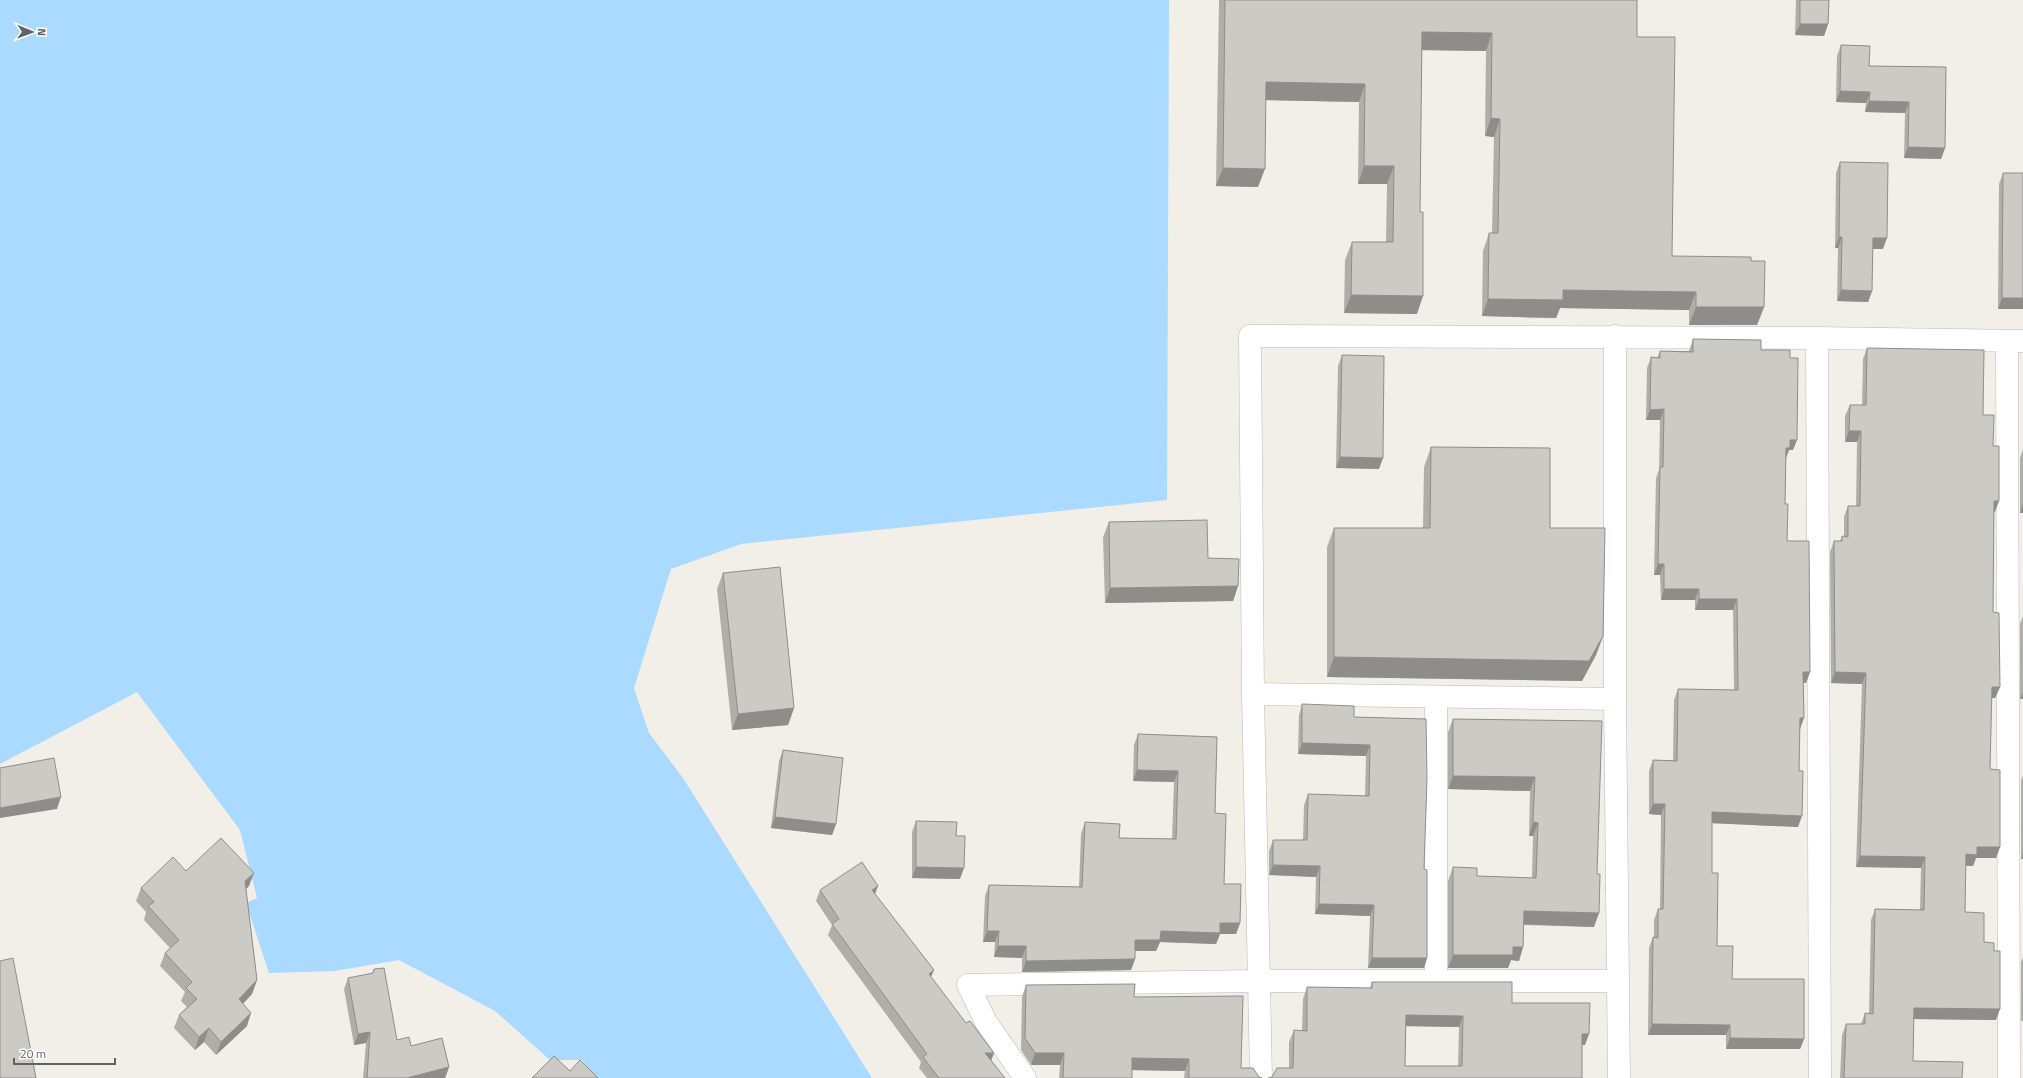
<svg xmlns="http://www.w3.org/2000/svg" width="2023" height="1078" font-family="'Titillium Web',sans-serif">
<rect width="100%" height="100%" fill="#f1efe8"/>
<path fill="#aadaff" d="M0,0H1169L1167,500L741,544L671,569L634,688L649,733L683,778L872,1078H596L582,1060H550L495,1011L399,960L335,971L269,973L246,903L257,898L240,830L137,692L0,764Z"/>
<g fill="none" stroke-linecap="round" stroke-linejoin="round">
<g stroke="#b5b8bc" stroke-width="23">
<path id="minor" d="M1615,336V699L1619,1078
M1817,338L1820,1078
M2007,341L2009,1078
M1253,694L1615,699
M1436,697V980
M1025,1078L986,1022L968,985L1258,981H1617
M1261,1078L1253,694L1250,336L1817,338L2023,341"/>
</g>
<use href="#minor" stroke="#fff" stroke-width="22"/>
</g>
<path fill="#afaea9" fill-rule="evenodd" d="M1219,0H1637V37L1672,256L1751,261L1764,307L1757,325H1689V310L1560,308L1556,318L1482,316L1483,251L1489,233H1492L1494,137L1485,136L1486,51L1422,50L1417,314L1344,313L1345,260L1352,242H1386L1387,184H1358L1359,102L1266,100L1258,187L1216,186Z
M1796,0H1829L1828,24L1824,36L1795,35Z
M1841,45L1869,66L1946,67L1945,148L1941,159L1904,158L1905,113L1865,112L1866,103L1836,102L1837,56Z
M1840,162L1883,249H1872V291L1868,302L1837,301L1838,248H1835L1836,173Z
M2003,173L2023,309H1998L1999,184Z
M1693,339L1761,350L1790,358L1793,450H1789L1786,458L1785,504L1787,541L1810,672L1806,683H1803L1800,728L1798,827L1712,823V873L1717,946L1732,979L1804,1039L1800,1049H1726V1035H1648L1649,948L1653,937H1654V920L1658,909H1660L1661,815L1649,814V771L1653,760H1673L1674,700L1678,689L1734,690L1733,610H1695V600H1661L1660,575H1654L1656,478L1659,470L1660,420H1646L1647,368L1651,357L1657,358L1660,351H1689Z
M1867,348L1983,415L1993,446L1995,512H1994L1993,612L2000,687L1995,698H1991L1990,769L2000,847L1996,858H1976L1973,866H1965V912L1984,942L1994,951L1996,1020L1914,1019L1913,1061L1962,1078H1840L1842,1035L1846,1024H1861L1865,1013L1869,1014L1871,920L1875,909L1920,910L1921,868L1856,867L1862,684L1831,683L1830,552L1834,541H1840L1842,536H1844V517L1848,506H1856L1857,442H1845V416L1850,405H1862L1863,359Z
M1342,355L1379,469L1336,468L1338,366Z
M1431,447L1550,528L1603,636L1596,655L1582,681L1327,677V547L1334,528H1423L1424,467Z
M2023,449V513H2020V458Z
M1109,522L1208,558L1238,586L1233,601L1105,603L1103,537Z
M723,573L794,708L788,725L732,730L717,589Z
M2023,616V699H2020V624Z
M1302,704L1354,717L1426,719L1424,869L1427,958L1424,968H1368L1370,916L1315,914L1316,877L1269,875V851L1273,840H1303L1304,805L1308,794L1365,796L1366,756L1298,754L1299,715Z
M1453,719L1602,721L1594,927L1524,925L1523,947L1519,961L1511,960L1508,968H1448V881L1453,867L1477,876L1532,878L1533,836H1529L1530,791L1448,789V732Z
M1138,734L1217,737L1215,813L1224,884L1240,923L1236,934H1220L1216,944L1160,942L1156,951H1135V959L1131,970L1022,972V958L994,957L995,942H983L985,896L989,885L1079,887L1081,834L1085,822L1119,838L1172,839L1174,782L1133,781L1134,745Z
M783,750L836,824L832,835L771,828L779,761Z
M2023,775V859H2021V781Z
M916,821L956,836L960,879L912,878V832Z
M186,871L249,886L246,889L257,980L252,994L243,1004L247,1026L216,1055L204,1042L195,1050L174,1028L179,1015L187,1007L181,1001L185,992L160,966L165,953L170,948L144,920L146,912L136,901L141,888Z
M820,890L875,894L934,970L931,977L991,1060L1005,1078H927L919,1068L921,1062L828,935L832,925L816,901Z
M2023,957V1021H2021V962Z
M374,969L397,1040L411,1046L449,1067L445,1078H363L366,1043L354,1045L344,989L348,978L372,974Z
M1372,982L1512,1003L1585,1045H1582V1078L1272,1077L1289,1068V1042L1294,1030L1302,1031L1303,999L1307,987L1370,988ZM1406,1026L1459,1027L1458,1066H1405Z
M1026,985L1134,997L1241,1068L1259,1077L1262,1078H1184L1185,1071L1132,1070V1078H1059L1060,1065H1031L1021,1050L1022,997Z"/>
<path fill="#8f8d8a" d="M1800,24H1828L1824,36L1795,35Z
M1422,32L1492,33L1486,51L1416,50Z
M1266,82L1365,84L1359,102L1260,100Z
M1840,91L1870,92L1866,103L1836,102Z
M1869,101L1909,102L1905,113L1865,112Z
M1491,118L1500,119L1494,137L1485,136Z
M1908,147L1945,148L1941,159L1904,158Z
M1364,166H1394L1387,184H1358Z
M1223,168L1265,169L1258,187L1216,186Z
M1839,237H1842L1838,248H1835Z
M1873,238H1887L1883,249H1869Z
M1563,290L1696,292L1689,310L1560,308L1556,318L1482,316L1488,299Z
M1841,290L1872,291L1868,302L1837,301Z
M1351,295L1423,296L1417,314L1344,313Z
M2002,298H2023V309H1998Z
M1696,307H1764L1757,325H1689Z
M1664,409L1660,420H1646L1650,410Z
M1849,431H1861L1857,442H1845Z
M1790,440H1797L1793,450H1789L1786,458V448Z
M1340,457L1383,458L1379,469L1336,468Z
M1994,501H1999L1995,512H1990Z
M2023,504V513H2020Z
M1658,564H1664L1660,575H1654Z
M1238,586L1233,601L1105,603L1110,588Z
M1664,589H1699L1695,600H1661Z
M1699,599H1737L1733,610H1695Z
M1603,636L1596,655L1582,681L1327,677L1334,657Z
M1803,672H1810L1806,683H1799Z
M1835,672L1866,673L1862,684L1831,683Z
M1992,687H2000L1995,698H1987Z
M2023,692V699H2020Z
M794,708L788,725L732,730L738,714Z
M1800,718H1804L1800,729Z
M1302,743L1370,745L1366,756L1298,754Z
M1137,770L1178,771L1174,782L1133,781Z
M1453,776L1535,777L1530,791L1448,789Z
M61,797L57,809L0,818V808Z
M1653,804H1665L1661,815L1649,814Z
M1712,812L1802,816L1798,827L1708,823Z
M775,817L836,824L832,835L771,828Z
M1533,822L1538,823L1533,836H1529Z
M1977,847H2000L1996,858H1976L1973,866L1962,865L1966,854Z
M2023,853V859H2021Z
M1860,856L1925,857L1921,868L1856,867Z
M1273,865L1320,866L1316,877L1269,875Z
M916,867L964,868L960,879L912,878Z
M254,873L249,886L240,895L245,881Z
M878,886L874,897L872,890Z
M1319,904L1374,905L1370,916L1315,914Z
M1524,911L1599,913L1594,927L1519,924Z
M1220,923H1240L1236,934H1220L1216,944L1160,942L1156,951H1131L1135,940L1161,931Z
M987,931H999L995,942H983Z
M998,946H1026L1022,958L994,957Z
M1513,947H1523L1519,961L1511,960L1508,968H1448L1453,955Z
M1372,958H1427L1424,968H1368Z
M1135,959L1131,970L1022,972L1026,961Z
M934,970L929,981V974Z
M257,980L252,994L234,1013L239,999Z
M1914,1008L2000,1009L1996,1020L1910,1019Z
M251,1013L247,1026L216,1055L221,1042Z
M1406,1015L1463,1016L1459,1027L1401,1026Z
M1652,1024L1730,1025L1726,1035H1648Z
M209,1028L204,1042L195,1050L199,1037Z
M370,1032L366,1043L354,1045L358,1034Z
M1582,1034H1589L1585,1045H1578Z
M1730,1038L1804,1039L1800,1049H1726Z
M985,1053H994L990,1064Z
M1035,1053H1064L1060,1065H1031Z
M1132,1058L1189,1059L1185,1071L1128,1070Z
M449,1067L445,1078H407Z"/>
<path fill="#cccac5" stroke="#8f8d8a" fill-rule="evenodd" d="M1225,0H1637V37H1675L1672,256L1751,257V261H1765L1764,307H1696V292L1563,290V300L1488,299L1489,233H1498L1500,119L1491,118L1492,33L1422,32L1420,212H1423V296L1351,295L1352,242H1393L1394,166H1364L1365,84L1266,82L1265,169L1223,168Z
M1800,0H1829L1828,24H1800Z
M1841,45L1870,46L1869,66L1946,67L1945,148L1908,147L1909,102L1869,101L1870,92L1840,91Z
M1840,162L1888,163L1887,238H1873L1872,291L1841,290L1842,237H1839Z
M2003,173H2023V298H2002Z
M1693,339L1761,340V350H1790V358H1798L1797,440H1790V448H1786L1785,504H1788L1787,541H1809L1810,672H1803L1804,718H1800L1799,771H1803L1802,816L1712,812V873H1718L1717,946H1733L1732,979H1804V1039L1730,1038V1025L1652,1024L1653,937L1658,938V909H1663L1665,804H1653V760L1677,761L1678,689L1738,690L1737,599H1699V589H1664V564H1658L1660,467H1663L1664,409L1650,410L1651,357L1660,358V351L1693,352Z
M1867,348L1984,350L1983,415H1994L1993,446H1999V501H1994L1993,612L1999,613L2000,687H1992L1990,769L2000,770V847H1977V855L1966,854L1965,912L1984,913V942L1994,943V951H2000V1009L1914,1008L1913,1061L1963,1062L1962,1078H1844L1846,1024H1865V1013L1873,1014L1875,909L1924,910L1925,857L1860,856L1866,673L1835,672L1834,541H1842V536L1848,537V506H1860L1861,431H1849L1850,405H1866Z
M1342,355L1384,356L1383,458L1340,457Z
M1431,447L1550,448V528H1605L1603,636L1589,661L1334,657V528H1430Z
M1207,520L1208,558L1239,559L1238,586L1110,588L1109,522Z
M780,567L794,708L738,714L723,573Z
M1302,704L1354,706V717L1426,719L1427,778L1424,869L1427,870V958H1372L1374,905L1319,904L1320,866L1273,865V840H1307L1308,794L1369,796L1370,745L1302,743Z
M1453,719L1602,721L1597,874H1600L1599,913L1524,911L1523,947H1513V955H1453V867L1477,868V876L1536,878L1538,823L1533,822L1535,777L1453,776Z
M1138,734L1217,737L1215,813L1226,814L1224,884H1241L1240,923H1220V933L1161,931L1160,940H1135V959L1026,961V946H998L999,931H987L989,885L1082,887L1085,822L1120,824L1119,838L1176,839L1178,771L1137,770Z
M783,750L843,758L836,824L775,817Z
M54,758L61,797L0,808V768Z
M916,821L957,822L956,836H965L964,868L916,867Z
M221,838L254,873L245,881L257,980L239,999L251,1013L221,1042L209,1028L199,1037L179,1015L197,999L186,988L192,982L165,953L179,940L148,906L154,902L141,888L173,857L186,871Z
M862,862L878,886L872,890L934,970L929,974L966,1023L970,1021L994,1053H985L1005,1078H939L923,1057L927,1054L832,924L839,919L820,890Z
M13,958L36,1078H0V961Z
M384,968L397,1040L409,1037L411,1046L442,1038L449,1067L407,1078H367L370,1032L358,1034L348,978L373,973L374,969Z
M1372,982H1512V1003H1590L1589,1034H1582V1078H1268L1272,1077L1277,1068H1293L1294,1030L1307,1031V987L1372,988ZM1406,1015L1463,1016L1462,1066H1405Z
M1135,984L1134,997L1243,996L1241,1068H1253L1259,1077L1262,1078H1189V1059L1132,1058V1078H1063L1064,1053H1035L1025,1038L1026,985Z
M554,1056L570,1071L580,1060L598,1078H532Z"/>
<g transform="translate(32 32) rotate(91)" stroke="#ffffff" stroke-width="3" paint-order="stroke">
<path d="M0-3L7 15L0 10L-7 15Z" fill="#5f6368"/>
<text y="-6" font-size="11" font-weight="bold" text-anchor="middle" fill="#5f6368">N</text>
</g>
<path d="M14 1058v6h101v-6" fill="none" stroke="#5f6368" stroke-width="2"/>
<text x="20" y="1058" font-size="12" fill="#5f6368" stroke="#ffffff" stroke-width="3" paint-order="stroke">20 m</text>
</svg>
